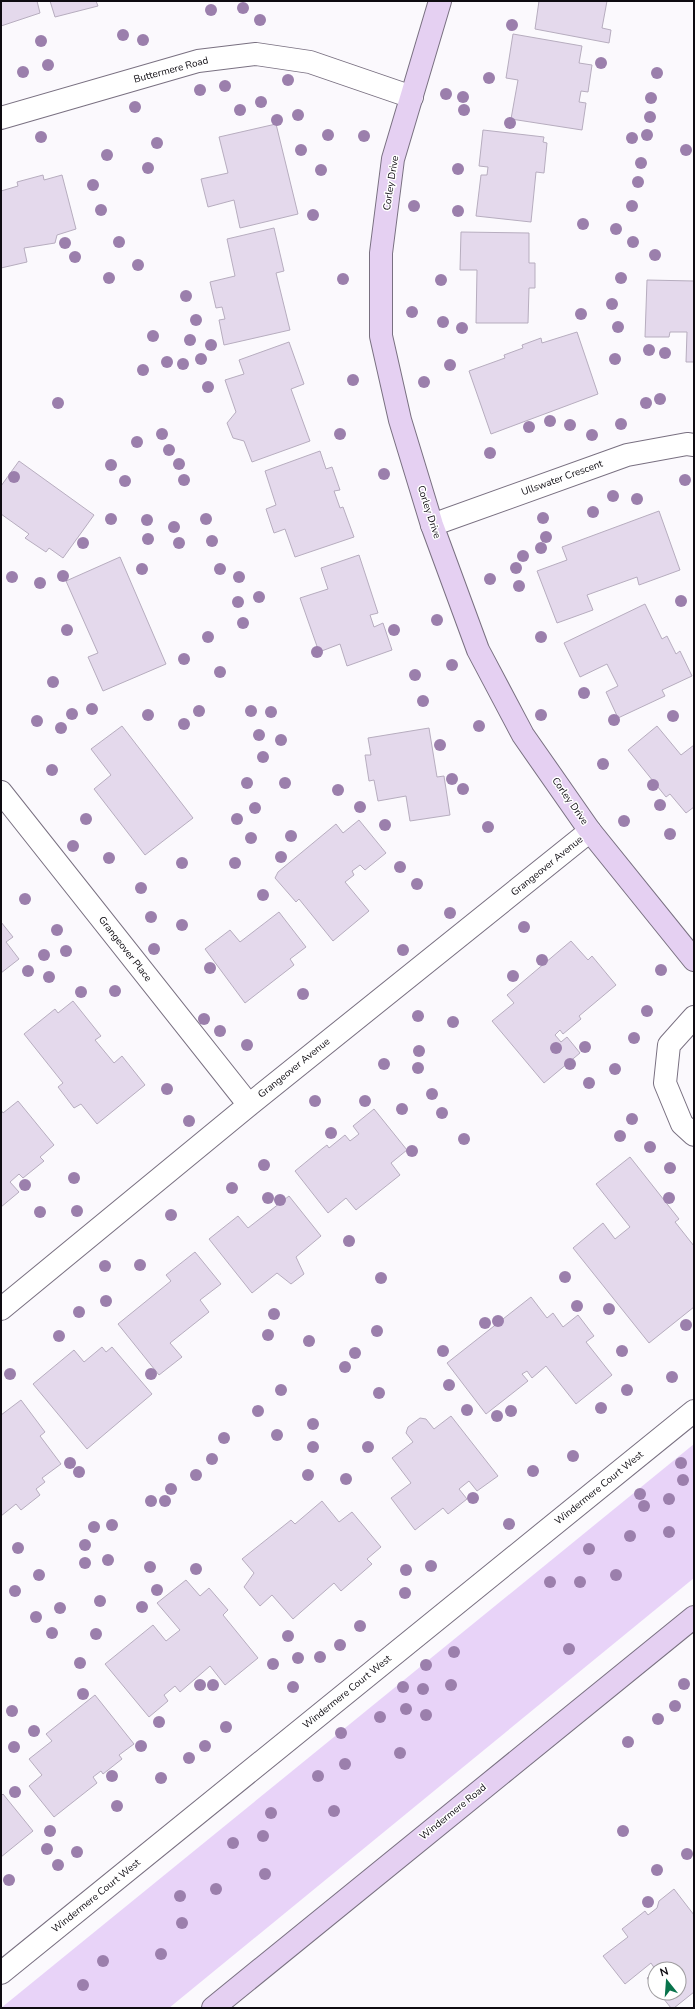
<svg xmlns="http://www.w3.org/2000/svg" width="695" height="2009" font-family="'Nunito Sans',sans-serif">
<rect width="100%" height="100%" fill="#fbf9fd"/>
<path fill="#e8d3f8" d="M694,1444V1578L169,2008H1Z"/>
<path fill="#e4d9ec" stroke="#b7adbf" d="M1,1H37L40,13L1,26Z
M50,1H96L98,6L55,17Z
M539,1H607L602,28L611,30L609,43L535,29Z
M513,34L582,46L579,63L592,65L588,92L581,91L579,102L586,103L582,130L511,119L518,80L506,78Z
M276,124L298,214L240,228L234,200L208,207L201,179L228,173L219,137Z
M483,130L544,137L543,142L547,143L544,173L536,172L531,222L476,216L481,175H487L488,167L479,166Z
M43,175L44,180L62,175L76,229L57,235L55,243L24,248L27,262L1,268V191L18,186L17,182Z
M274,228L284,271L276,273L290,330L224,345L219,320L225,319L222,307L216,308L210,282L235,276L227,239Z
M461,232L529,233V263H535V288H529L528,323H476L477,270H460Z
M647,280L694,281V362H686L687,332H670L669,337H645Z
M577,332L598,394L491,434L469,371L505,358L504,355L523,348L522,345L541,338L542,343Z
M289,342L304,384L291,389L310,441L252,462L244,441L233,438L227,423L236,412L225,380L244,374L239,360Z
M320,451L326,469L332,467L340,490L334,491L340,508L343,507L354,537L295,557L285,529L274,533L266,509L276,505L265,471Z
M19,461L94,515L63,558L49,548L46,552L25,538L29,534L1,514V486Z
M659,511L680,570L639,585L637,577L587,595L593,610L557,623L537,571L567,560L562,547Z
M359,555L378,613L370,615L374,627L383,623L392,650L347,666L340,644L319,652L300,598L328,589L321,568Z
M120,557L166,664L103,691L88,657L98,653L66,581Z
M645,604L662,639L667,636L676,654L680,651L692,676L662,690L665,696L618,718L606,692L618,686L607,664L580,677L564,643Z
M122,726L193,818L145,855L94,789L111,775L91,749Z
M657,726L681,755L694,745V807L686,813L670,794L666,797L628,750Z
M429,728L437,777L444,776L450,815L410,821L406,796L378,801L374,780L369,781L365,755H371L368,738Z
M359,820L386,853L365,870L360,865L352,871L354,875L345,882L369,911L333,941L299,899L296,902L275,878L278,872L336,824L343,833Z
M279,912L306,947L290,959L294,965L245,1003L205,949L230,930L240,942Z
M1,922L13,937L6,942L19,959L1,973Z
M571,941L588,960L592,956L616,985L579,1016L581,1019L563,1034L560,1030L555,1035L561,1042L567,1037L580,1053L544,1083L492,1021L514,1003L507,995Z
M73,1001L101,1036L95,1040L114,1063L122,1056L145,1085L97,1124L81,1104L74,1108L58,1087L63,1083L24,1034L55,1009L58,1013Z
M18,1101L54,1145L40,1157L44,1161L23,1178L19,1174L10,1182L19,1192L1,1207V1110L3,1113Z
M374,1109L407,1150L391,1163L400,1175L356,1210L346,1198L328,1213L295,1171L323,1148L327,1145L329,1148L345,1135L350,1141L359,1134L353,1126Z
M630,1157L679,1219L675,1222L694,1246V1307L649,1343L573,1248L603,1223L615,1239L630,1227L596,1184Z
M289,1196L321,1236L296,1257L304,1274L291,1284L277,1273L252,1293L209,1239L238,1216L248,1228Z
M195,1252L221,1284L200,1300L209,1312L170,1343L182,1357L159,1375L118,1324L171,1281L166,1275Z
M531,1297L547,1318L553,1313L563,1327L578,1315L594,1336L586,1342L612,1375L576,1404L546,1366L532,1378L527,1371L522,1374L528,1381L486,1414L447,1363Z
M102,1347L106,1352L112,1347L152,1394L87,1449L33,1384L74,1350L84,1362Z
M21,1400L45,1432L40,1436L61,1464L42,1478L45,1482L36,1489L40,1495L21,1510L16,1504L1,1516V1415Z
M451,1416L498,1476L477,1491L469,1481L459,1489L467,1499L448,1514L443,1508L415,1530L391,1498L411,1483L392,1458L413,1442L406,1433L408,1427L420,1418L426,1419L434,1429Z
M322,1501L339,1522L352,1512L381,1547L367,1559L372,1564L341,1591L334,1583L293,1619L272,1595L260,1606L244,1587L254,1573L242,1559L291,1520L295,1524Z
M186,1580L200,1596L209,1588L228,1610L223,1615L258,1658L225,1685L210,1666L180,1692L175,1686L164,1695L168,1701L149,1717L105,1664L153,1625L166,1641L180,1630L157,1603Z
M95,1695L134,1744L119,1755L122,1759L103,1774L101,1771L93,1777L97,1783L54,1817L29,1786L42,1775L29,1759L52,1741L46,1734Z
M3,1794L33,1831L1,1857V1796Z
M674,1889L694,1915V1992L674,2008H671L659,1993H679V1969H655L651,1963L625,1984L603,1956L628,1937L622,1929L645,1911L648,1915L657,1908L659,1901Z
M655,1972V1988L647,1978Z"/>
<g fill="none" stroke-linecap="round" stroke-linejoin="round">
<g stroke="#797081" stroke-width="24">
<path id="street" d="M1,118L198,61L256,54L310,62L412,97
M432,525L627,455L687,444L694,445
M1,792L249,1105
M694,1017L669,1045L665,1083L682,1124L694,1135
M1,1309L249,1105L590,831
M1,1973L694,1411"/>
</g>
<g stroke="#797081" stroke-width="24">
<path id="secondary" d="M440,1L393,159L381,253V336L400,420L432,525L478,650L523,735L590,831L694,960
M213,2008L694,1617"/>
</g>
<use href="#street" stroke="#fff" stroke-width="22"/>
<use href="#secondary" stroke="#e5d0f2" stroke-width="22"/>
</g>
<g fill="#9b7fac">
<circle cx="243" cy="8" r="6"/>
<circle cx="211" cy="10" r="6"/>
<circle cx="260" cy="20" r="6"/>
<circle cx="512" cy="25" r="6"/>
<circle cx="123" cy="35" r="6"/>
<circle cx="143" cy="40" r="6"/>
<circle cx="41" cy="41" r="6"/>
<circle cx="601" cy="63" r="6"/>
<circle cx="48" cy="65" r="6"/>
<circle cx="23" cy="72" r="6"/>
<circle cx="657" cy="73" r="6"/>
<circle cx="489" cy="78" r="6"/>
<circle cx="288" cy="80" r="6"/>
<circle cx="225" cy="86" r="6"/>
<circle cx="200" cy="90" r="6"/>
<circle cx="446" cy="94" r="6"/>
<circle cx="463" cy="97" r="6"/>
<circle cx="651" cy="98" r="6"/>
<circle cx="261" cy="102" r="6"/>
<circle cx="135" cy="107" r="6"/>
<circle cx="240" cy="110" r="6"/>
<circle cx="464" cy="110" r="6"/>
<circle cx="298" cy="115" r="6"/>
<circle cx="650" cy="117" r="6"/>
<circle cx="277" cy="120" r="6"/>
<circle cx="510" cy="123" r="6"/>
<circle cx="328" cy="135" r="6"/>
<circle cx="647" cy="135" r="6"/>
<circle cx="364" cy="136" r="6"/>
<circle cx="41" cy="137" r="6"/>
<circle cx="632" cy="138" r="6"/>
<circle cx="157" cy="143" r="6"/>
<circle cx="301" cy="150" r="6"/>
<circle cx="686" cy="150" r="6"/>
<circle cx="107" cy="155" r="6"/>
<circle cx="641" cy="163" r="6"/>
<circle cx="148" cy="168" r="6"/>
<circle cx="458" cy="169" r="6"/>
<circle cx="321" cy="170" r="6"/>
<circle cx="638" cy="182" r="6"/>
<circle cx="93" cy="185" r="6"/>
<circle cx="414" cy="206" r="6"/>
<circle cx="632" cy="206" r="6"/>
<circle cx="101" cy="210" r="6"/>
<circle cx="458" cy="211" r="6"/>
<circle cx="313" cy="215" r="6"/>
<circle cx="583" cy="224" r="6"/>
<circle cx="616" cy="229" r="6"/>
<circle cx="119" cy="242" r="6"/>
<circle cx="633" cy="242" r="6"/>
<circle cx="65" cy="243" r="6"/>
<circle cx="655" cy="255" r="6"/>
<circle cx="75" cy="257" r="6"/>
<circle cx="138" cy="265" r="6"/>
<circle cx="109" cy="278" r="6"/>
<circle cx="621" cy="278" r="6"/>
<circle cx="343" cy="279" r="6"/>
<circle cx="441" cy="280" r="6"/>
<circle cx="186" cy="296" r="6"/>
<circle cx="612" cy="304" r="6"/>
<circle cx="412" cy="312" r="6"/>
<circle cx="581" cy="314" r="6"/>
<circle cx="196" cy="320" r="6"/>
<circle cx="443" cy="322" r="6"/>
<circle cx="618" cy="327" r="6"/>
<circle cx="462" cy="328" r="6"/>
<circle cx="153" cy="336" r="6"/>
<circle cx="190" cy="340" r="6"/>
<circle cx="211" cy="345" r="6"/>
<circle cx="649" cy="350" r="6"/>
<circle cx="665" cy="353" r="6"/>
<circle cx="201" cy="359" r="6"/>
<circle cx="615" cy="359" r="6"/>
<circle cx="167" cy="362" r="6"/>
<circle cx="183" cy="364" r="6"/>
<circle cx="450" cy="365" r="6"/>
<circle cx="143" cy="370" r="6"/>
<circle cx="353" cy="380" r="6"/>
<circle cx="424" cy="382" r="6"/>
<circle cx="208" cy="387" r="6"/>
<circle cx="660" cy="399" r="6"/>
<circle cx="58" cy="403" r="6"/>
<circle cx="646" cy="403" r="6"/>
<circle cx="550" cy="421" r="6"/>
<circle cx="621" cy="424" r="6"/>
<circle cx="570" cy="425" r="6"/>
<circle cx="529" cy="427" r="6"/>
<circle cx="162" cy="434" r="6"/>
<circle cx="340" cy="434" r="6"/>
<circle cx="592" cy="435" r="6"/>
<circle cx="137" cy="442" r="6"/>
<circle cx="169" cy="450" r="6"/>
<circle cx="490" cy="453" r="6"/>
<circle cx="179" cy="464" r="6"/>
<circle cx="111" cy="465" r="6"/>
<circle cx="384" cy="474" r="6"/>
<circle cx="14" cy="477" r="6"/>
<circle cx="184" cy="480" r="6"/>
<circle cx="685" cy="480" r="6"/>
<circle cx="125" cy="481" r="6"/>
<circle cx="613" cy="496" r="6"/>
<circle cx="637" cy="499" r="6"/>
<circle cx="593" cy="512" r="6"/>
<circle cx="543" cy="518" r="6"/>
<circle cx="111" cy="519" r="6"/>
<circle cx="206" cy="519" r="6"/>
<circle cx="147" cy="520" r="6"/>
<circle cx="174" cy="527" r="6"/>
<circle cx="546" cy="537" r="6"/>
<circle cx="148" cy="539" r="6"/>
<circle cx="212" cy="541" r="6"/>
<circle cx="83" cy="543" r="6"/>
<circle cx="179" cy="543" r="6"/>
<circle cx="541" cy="548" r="6"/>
<circle cx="523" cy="556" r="6"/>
<circle cx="516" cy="568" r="6"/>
<circle cx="142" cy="569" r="6"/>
<circle cx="220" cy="569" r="6"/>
<circle cx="63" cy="576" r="6"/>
<circle cx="12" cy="577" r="6"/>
<circle cx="239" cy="577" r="6"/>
<circle cx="490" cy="579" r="6"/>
<circle cx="40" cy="583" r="6"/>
<circle cx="519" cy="586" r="6"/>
<circle cx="259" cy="597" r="6"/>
<circle cx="681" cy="601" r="6"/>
<circle cx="238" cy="602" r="6"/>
<circle cx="437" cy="620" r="6"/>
<circle cx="243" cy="623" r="6"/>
<circle cx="67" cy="630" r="6"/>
<circle cx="394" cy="630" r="6"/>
<circle cx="208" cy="637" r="6"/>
<circle cx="541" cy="637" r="6"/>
<circle cx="317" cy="652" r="6"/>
<circle cx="184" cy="659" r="6"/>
<circle cx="452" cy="665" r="6"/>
<circle cx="220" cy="672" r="6"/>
<circle cx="415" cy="675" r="6"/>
<circle cx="53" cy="682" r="6"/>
<circle cx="584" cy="693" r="6"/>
<circle cx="423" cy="701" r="6"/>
<circle cx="92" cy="709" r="6"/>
<circle cx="199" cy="711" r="6"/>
<circle cx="251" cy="711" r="6"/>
<circle cx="271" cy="712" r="6"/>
<circle cx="72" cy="714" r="6"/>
<circle cx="148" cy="715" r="6"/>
<circle cx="541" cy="715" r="6"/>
<circle cx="673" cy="716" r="6"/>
<circle cx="614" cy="720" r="6"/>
<circle cx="37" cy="721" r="6"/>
<circle cx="184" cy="724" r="6"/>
<circle cx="479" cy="726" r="6"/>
<circle cx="61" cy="728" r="6"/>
<circle cx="259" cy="735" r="6"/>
<circle cx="281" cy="740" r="6"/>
<circle cx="440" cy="745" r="6"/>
<circle cx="263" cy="757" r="6"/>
<circle cx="603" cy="764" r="6"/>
<circle cx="52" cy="770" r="6"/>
<circle cx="452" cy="779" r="6"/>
<circle cx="247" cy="783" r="6"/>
<circle cx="285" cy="783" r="6"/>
<circle cx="653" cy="785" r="6"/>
<circle cx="463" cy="789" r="6"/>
<circle cx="338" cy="790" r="6"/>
<circle cx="660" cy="805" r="6"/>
<circle cx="360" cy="807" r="6"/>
<circle cx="255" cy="808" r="6"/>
<circle cx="86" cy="819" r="6"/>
<circle cx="237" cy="819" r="6"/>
<circle cx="624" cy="821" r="6"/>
<circle cx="385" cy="825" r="6"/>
<circle cx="488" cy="827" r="6"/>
<circle cx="670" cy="834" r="6"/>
<circle cx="291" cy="836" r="6"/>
<circle cx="251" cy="838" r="6"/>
<circle cx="73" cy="846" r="6"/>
<circle cx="281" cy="857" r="6"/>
<circle cx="109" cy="858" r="6"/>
<circle cx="182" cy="863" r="6"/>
<circle cx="235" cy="863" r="6"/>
<circle cx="400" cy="867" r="6"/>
<circle cx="417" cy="884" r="6"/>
<circle cx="141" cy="888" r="6"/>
<circle cx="263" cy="895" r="6"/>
<circle cx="25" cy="899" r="6"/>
<circle cx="450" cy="913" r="6"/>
<circle cx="151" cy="917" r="6"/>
<circle cx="182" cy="925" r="6"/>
<circle cx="524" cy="927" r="6"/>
<circle cx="57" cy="930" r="6"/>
<circle cx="154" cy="949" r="6"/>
<circle cx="403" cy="950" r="6"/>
<circle cx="66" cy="951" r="6"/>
<circle cx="44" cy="955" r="6"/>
<circle cx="542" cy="960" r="6"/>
<circle cx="210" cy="968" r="6"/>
<circle cx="661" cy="970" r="6"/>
<circle cx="28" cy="971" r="6"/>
<circle cx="513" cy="976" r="6"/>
<circle cx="49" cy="977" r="6"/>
<circle cx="115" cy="991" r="6"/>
<circle cx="81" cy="992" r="6"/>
<circle cx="303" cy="994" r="6"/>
<circle cx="647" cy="1011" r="6"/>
<circle cx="418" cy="1016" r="6"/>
<circle cx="204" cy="1019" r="6"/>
<circle cx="453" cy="1022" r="6"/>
<circle cx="220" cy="1031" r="6"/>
<circle cx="634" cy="1038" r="6"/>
<circle cx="247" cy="1045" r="6"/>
<circle cx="585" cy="1047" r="6"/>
<circle cx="556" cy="1048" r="6"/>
<circle cx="419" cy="1051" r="6"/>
<circle cx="384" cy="1064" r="6"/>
<circle cx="570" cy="1064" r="6"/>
<circle cx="418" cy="1068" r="6"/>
<circle cx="615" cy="1069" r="6"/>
<circle cx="589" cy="1083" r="6"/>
<circle cx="167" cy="1089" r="6"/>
<circle cx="432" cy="1094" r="6"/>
<circle cx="315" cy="1101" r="6"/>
<circle cx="365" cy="1101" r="6"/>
<circle cx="402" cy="1109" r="6"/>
<circle cx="442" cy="1113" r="6"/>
<circle cx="632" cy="1119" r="6"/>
<circle cx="189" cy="1121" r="6"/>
<circle cx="331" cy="1133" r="6"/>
<circle cx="620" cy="1136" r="6"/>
<circle cx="464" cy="1139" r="6"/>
<circle cx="650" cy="1147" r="6"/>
<circle cx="412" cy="1151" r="6"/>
<circle cx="264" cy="1165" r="6"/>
<circle cx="670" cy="1168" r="6"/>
<circle cx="74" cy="1178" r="6"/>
<circle cx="25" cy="1185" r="6"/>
<circle cx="232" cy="1188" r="6"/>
<circle cx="268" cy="1198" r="6"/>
<circle cx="669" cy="1198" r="6"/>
<circle cx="280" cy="1200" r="6"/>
<circle cx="77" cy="1211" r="6"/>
<circle cx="40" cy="1212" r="6"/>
<circle cx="171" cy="1215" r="6"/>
<circle cx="349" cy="1241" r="6"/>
<circle cx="140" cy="1265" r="6"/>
<circle cx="105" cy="1266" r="6"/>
<circle cx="565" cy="1277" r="6"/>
<circle cx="381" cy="1278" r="6"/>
<circle cx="106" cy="1301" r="6"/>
<circle cx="577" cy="1306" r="6"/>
<circle cx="609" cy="1309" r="6"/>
<circle cx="79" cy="1312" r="6"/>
<circle cx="274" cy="1314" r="6"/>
<circle cx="498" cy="1321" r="6"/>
<circle cx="485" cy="1323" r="6"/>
<circle cx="686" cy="1325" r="6"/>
<circle cx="377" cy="1331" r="6"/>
<circle cx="268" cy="1335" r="6"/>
<circle cx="59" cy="1336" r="6"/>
<circle cx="309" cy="1341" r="6"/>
<circle cx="443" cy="1351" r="6"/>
<circle cx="622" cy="1351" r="6"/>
<circle cx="355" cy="1353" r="6"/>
<circle cx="345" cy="1367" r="6"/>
<circle cx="10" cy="1374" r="6"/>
<circle cx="151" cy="1374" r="6"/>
<circle cx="672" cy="1377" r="6"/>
<circle cx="449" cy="1385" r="6"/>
<circle cx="281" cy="1390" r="6"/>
<circle cx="627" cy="1390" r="6"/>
<circle cx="379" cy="1393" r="6"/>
<circle cx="601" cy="1408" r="6"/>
<circle cx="467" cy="1410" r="6"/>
<circle cx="258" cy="1411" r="6"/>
<circle cx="511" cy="1411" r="6"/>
<circle cx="497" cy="1416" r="6"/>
<circle cx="313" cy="1424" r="6"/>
<circle cx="277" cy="1435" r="6"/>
<circle cx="224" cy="1438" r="6"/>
<circle cx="313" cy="1447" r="6"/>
<circle cx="368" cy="1447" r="6"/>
<circle cx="573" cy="1456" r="6"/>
<circle cx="212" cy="1459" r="6"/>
<circle cx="70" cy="1463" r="6"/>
<circle cx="681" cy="1463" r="6"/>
<circle cx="533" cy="1471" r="6"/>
<circle cx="79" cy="1472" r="6"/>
<circle cx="196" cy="1475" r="6"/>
<circle cx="308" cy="1475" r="6"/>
<circle cx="346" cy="1479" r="6"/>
<circle cx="683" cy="1480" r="6"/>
<circle cx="171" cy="1489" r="6"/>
<circle cx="640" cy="1494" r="6"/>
<circle cx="473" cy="1498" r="6"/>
<circle cx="669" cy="1499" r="6"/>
<circle cx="151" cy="1501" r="6"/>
<circle cx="165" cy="1501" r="6"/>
<circle cx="644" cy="1506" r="6"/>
<circle cx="509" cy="1524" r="6"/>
<circle cx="112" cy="1525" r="6"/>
<circle cx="94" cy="1527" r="6"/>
<circle cx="669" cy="1532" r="6"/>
<circle cx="630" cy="1536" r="6"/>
<circle cx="85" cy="1545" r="6"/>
<circle cx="18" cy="1548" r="6"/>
<circle cx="589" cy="1549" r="6"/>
<circle cx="108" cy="1560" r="6"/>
<circle cx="85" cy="1563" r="6"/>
<circle cx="431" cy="1566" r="6"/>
<circle cx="150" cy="1567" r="6"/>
<circle cx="196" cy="1569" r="6"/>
<circle cx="406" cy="1570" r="6"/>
<circle cx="39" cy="1575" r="6"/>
<circle cx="616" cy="1575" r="6"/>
<circle cx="550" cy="1582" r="6"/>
<circle cx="580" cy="1582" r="6"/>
<circle cx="157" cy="1590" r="6"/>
<circle cx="15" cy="1591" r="6"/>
<circle cx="405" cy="1593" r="6"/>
<circle cx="100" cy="1601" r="6"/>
<circle cx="142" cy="1607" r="6"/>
<circle cx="60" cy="1608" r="6"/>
<circle cx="36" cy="1617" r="6"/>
<circle cx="360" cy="1626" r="6"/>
<circle cx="52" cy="1633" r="6"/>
<circle cx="96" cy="1634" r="6"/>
<circle cx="288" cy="1636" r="6"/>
<circle cx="340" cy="1645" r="6"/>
<circle cx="569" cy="1649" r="6"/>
<circle cx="454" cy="1652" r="6"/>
<circle cx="320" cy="1657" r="6"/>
<circle cx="298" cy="1658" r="6"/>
<circle cx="80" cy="1663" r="6"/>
<circle cx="273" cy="1664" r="6"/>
<circle cx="426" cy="1665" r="6"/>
<circle cx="684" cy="1684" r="6"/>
<circle cx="200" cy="1685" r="6"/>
<circle cx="213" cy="1685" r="6"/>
<circle cx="451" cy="1685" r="6"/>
<circle cx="293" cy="1687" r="6"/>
<circle cx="403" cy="1687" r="6"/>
<circle cx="423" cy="1689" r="6"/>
<circle cx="83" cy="1694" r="6"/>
<circle cx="675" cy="1706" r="6"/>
<circle cx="406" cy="1709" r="6"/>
<circle cx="12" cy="1711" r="6"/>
<circle cx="426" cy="1715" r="6"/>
<circle cx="380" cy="1717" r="6"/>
<circle cx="658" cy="1719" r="6"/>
<circle cx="159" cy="1722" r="6"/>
<circle cx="226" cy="1727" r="6"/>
<circle cx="34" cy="1731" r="6"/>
<circle cx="341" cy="1733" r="6"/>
<circle cx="628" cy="1742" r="6"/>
<circle cx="141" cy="1746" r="6"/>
<circle cx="205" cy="1746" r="6"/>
<circle cx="14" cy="1747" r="6"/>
<circle cx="400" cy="1753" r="6"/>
<circle cx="189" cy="1758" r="6"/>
<circle cx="345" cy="1764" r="6"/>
<circle cx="112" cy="1776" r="6"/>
<circle cx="318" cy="1776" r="6"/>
<circle cx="161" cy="1778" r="6"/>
<circle cx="15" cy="1792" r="6"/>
<circle cx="117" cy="1806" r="6"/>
<circle cx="334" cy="1811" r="6"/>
<circle cx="271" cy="1813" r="6"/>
<circle cx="50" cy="1831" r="6"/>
<circle cx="623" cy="1831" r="6"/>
<circle cx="263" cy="1836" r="6"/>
<circle cx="233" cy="1843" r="6"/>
<circle cx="47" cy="1849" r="6"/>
<circle cx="77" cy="1852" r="6"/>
<circle cx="687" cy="1854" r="6"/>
<circle cx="58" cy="1865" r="6"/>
<circle cx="657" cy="1870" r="6"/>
<circle cx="265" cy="1874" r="6"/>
<circle cx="9" cy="1880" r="6"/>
<circle cx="216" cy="1889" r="6"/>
<circle cx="180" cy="1896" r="6"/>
<circle cx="648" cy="1902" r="6"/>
<circle cx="182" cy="1923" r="6"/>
<circle cx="161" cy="1954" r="6"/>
<circle cx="103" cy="1961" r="6"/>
<circle cx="83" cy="1985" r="6"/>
</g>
<g text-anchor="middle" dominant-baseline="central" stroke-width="3" stroke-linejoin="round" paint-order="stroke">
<g font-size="10" fill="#0e0b11" stroke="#fff">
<text transform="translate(171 70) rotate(-15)">Buttermere Road</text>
<text transform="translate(391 183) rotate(-81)">Corley Drive</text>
<text transform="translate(562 478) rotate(-20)">Ullswater Crescent</text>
<text transform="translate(429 512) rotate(72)">Corley Drive</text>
<text transform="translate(570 801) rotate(55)">Corley Drive</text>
<text transform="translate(547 866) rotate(-39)">Grangeover Avenue</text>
<text transform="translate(125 949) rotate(52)">Grangeover Place</text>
<text transform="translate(294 1068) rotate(-39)">Grangeover Avenue</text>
<text transform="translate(599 1488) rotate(-39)">Windermere Court West</text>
<text transform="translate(347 1692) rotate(-39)">Windermere Court West</text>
<text transform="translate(453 1812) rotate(-39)">Windermere Road</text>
<text transform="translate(96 1896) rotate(-39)">Windermere Court West</text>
</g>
</g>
<rect width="695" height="2009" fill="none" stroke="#0e0b11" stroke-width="4"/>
<g transform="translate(667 1981) rotate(343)"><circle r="19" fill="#ffffff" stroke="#9f9da0"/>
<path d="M0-3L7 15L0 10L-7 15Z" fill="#08734b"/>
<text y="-6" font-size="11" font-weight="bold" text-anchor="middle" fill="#0e0b11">N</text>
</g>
</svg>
